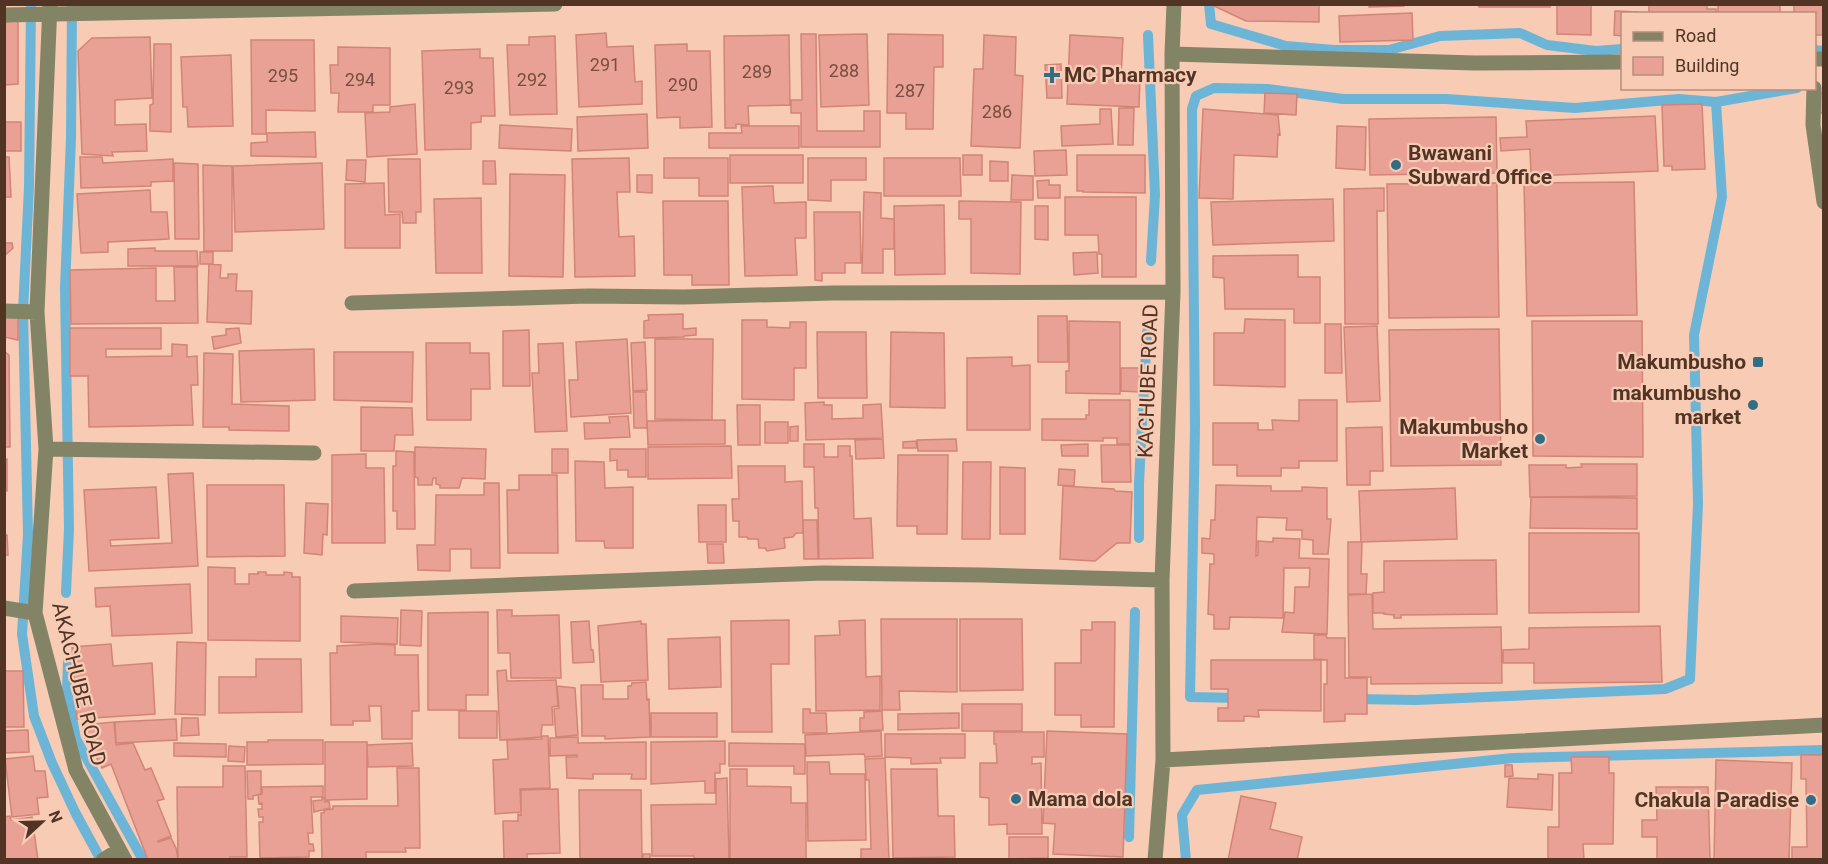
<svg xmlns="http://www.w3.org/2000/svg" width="1828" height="864" font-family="Roboto,sans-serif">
<rect width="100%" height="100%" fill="#f7cbb4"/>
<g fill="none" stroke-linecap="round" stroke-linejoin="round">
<path stroke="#6cb5d7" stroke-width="10" d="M31,4L29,187L23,312L28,534L22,634L34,716L52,763L75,812L101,860
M1209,4L1211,24L1286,46L1334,50H1389L1440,36L1520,33L1547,45L1596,51L1622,49
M1148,35L1155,195L1151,261
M1814,50L1824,51
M1139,538V483L1147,332
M66,593L69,529L65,288L71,138L72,4
M68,661L67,691L76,739L143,860
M1240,698L1190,697L1195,426L1192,109L1196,96L1214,88L1268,89L1343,99H1446L1575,108L1679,99L1716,102L1797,88
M1354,699L1416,700L1665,689L1690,679L1698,504L1694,335L1722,197L1716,102
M1129,837L1135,612
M1186,860L1182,815L1197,790L1513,758L1824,750"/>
</g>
<path fill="#e9a195" stroke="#d28477" stroke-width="1.5" d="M1319,4V22L1246,21L1212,5Z
M1369,4H1404V6L1369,7Z
M1479,4H1550V7H1479Z
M1557,4H1591V35L1557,34Z
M1649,4H1707V9H1716V14H1649Z
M1718,4H1780V14H1718Z
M1794,4H1824V35H1814V14H1794Z
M1615,11L1638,12V14H1622V36L1614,35Z
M1412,13L1413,40L1340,42L1339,16Z
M18,21V84L4,85V22Z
M606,33L607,47L633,46L635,82L642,81V104L579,107L576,35Z
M801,34H816L817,131H864V111H880V147H801V113H791V100H802Z
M867,34L869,105L821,107L819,35Z
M888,34L943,35V67H934L933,129H906V113H887Z
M789,35L790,105L748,106L749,125L736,124V128H725L724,36Z
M984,35L1016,37L1015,75L1023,76L1020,148L971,146L974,69H983Z
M1070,35L1123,38L1121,77H1140L1139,107L1067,104Z
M555,36L557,114L510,115L507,45H529V37Z
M150,37L152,98L115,100V125L146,124L147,151L112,152L113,156L82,154L78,51L92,38Z
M251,40H314L315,111L266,110V134H252Z
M154,44H171V132L150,131V105L153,104Z
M687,44V51H710L712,127L680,128V117L657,118L655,45Z
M338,47L390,48V105H373V112H338L339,93H331L330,65H338Z
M480,49V58H493L495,116H481V122L471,123V149L425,150L422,51Z
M231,55L233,126L188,127L187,107H183L181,57Z
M1061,64L1062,98H1047L1045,65Z
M1265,93L1297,94L1296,115L1264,113Z
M1816,93H1824V113H1816Z
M415,104L417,154L367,157L365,113L390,112V107Z
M1702,104L1705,169L1672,170V166H1664L1662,105Z
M1119,108H1134L1133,145H1118Z
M1100,109H1111L1113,144L1062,146L1061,126L1100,124Z
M1203,109L1278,115L1280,135L1278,134L1277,157L1234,155L1233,199L1199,198Z
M647,114L648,148L578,151L577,117Z
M1655,116L1658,171L1531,176L1530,149L1501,151L1500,138L1527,137L1526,121Z
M1496,117L1497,173L1370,175L1369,119Z
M4,122H21V151H4Z
M500,125L572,129L571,151L499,148Z
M741,126H799V148H709V133H742Z
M1337,126L1366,127L1365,170L1336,168Z
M315,132L316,157L251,156V143L267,142V133Z
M1066,150L1067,175L1035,176L1034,151Z
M730,155H803V183H730Z
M963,155H982V175H963Z
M1077,155H1145V193L1083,192V191H1077Z
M4,157H9L11,197H4Z
M80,157H102L103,163L173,159V181L151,182V186L81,188Z
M629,158L630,192H617L619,237L634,236L635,276L575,277L572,159Z
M664,158H728V196H699V178H664Z
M808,158H866V180H831V201L808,200Z
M884,158H960L961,196H884Z
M388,159H420L421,212H416V223H403L402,212H389Z
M347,160H366L365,182L346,180Z
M483,161H495L496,184H483Z
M990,161L1008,162V181H990Z
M174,163L198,164L199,239H175Z
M322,163L324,229L235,232L233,166Z
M203,165L232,166V251H204Z
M510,174L565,175L563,277L509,276Z
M637,175H652V193L637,192Z
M1012,175L1033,176V200H1011Z
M1049,180V185H1060V198H1038L1037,181Z
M1634,182L1637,315L1527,316L1524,183Z
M384,183L385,215L400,214V248H345V184Z
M1497,183L1499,317L1389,318L1387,184Z
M773,186L774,203L806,202V238H795L797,275L745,276L742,187Z
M1384,188V211H1377L1378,324H1345L1344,189Z
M150,190L151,212H167L169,239L108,242V252L81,253L77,194Z
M864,192L881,193V218L894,219V249H883V273H862Z
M1065,197H1136V277H1102V254H1099L1098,235H1065Z
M481,198L482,273H436L434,199Z
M1333,199L1334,241L1213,245L1211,202Z
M663,201H728L729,285H692V275H664Z
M959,201L1021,202L1020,274L971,273V219H959Z
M944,205L945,274L895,275L894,206Z
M1035,206H1048V240L1035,239Z
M814,212H860L861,263H845V273H822V281L815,280Z
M4,243H12L13,248L4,256Z
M155,248V251H197L198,266H128V249Z
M200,252H213V264H200Z
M1097,252L1098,273L1074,275L1073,253Z
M1298,255V277H1320V323H1294V309H1225L1224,278L1213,277V256Z
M209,264L221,265L220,278H228V274H237L236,291H252L251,324L207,322Z
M174,267H197L198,323L71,324L70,270L156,268V301H175Z
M683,314V329L696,328V335L684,336V337L644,338V321L649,320L648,315Z
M4,315L18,316V340L4,337Z
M1038,316H1067L1068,362H1038Z
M1245,319L1285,320V387L1214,385V333H1244Z
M742,320H767V327L790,328V322H806V368H794V400L742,399Z
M1069,321L1120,322V394L1066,393V371H1069Z
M1532,321H1642L1643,457L1533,456Z
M1325,324H1341L1342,373H1325Z
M1377,326L1380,401L1347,402L1344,327Z
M70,328H161V349H106V357L172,356V344L187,345V357L197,356L198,385H191L193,425L89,427L88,376H70Z
M239,328L241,343L214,349L212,337L226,335V329Z
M1499,329L1501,465L1391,466L1389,330Z
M529,330L530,386H503V331Z
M817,332H866L867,398H818Z
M891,332L944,333L945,408L890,407Z
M627,339L631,413L571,417L569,380H578L576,342Z
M655,339H713L712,420L655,419Z
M645,342L647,390L633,391L631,343Z
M426,343H470V353H489L490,389H471V420H427Z
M563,343L567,431L535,432L532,373H539L538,344Z
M314,349L315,400L241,402L239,351Z
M4,351L9,355L10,447H4Z
M334,352H413L412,402L334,400Z
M204,353L233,354L232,404L289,406V431L229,430V427H203Z
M1012,357V366L1030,365V430H967V358Z
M1121,368H1140V392L1121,391Z
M633,392H646L647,428H634Z
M1089,400H1130V444H1117V438H1103V441L1042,440V419H1086V415H1089Z
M1299,400H1337V461H1299V468H1281V476H1237V465H1213V423H1258V430H1273L1272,420L1299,421Z
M824,402V405H832V419L863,418V405L881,404L883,438L806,440L805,403Z
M737,405H760V445H738Z
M361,407L412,408L413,435H395L394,451H361Z
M628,416L630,437L585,439L584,423H610L609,417Z
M725,420V444L648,445L647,421Z
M765,422H788V443H765Z
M798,426V441H790V427Z
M1382,427L1383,471H1370V485H1347L1346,428Z
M883,439L884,458L856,459L855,440Z
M956,439L957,451H918L917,440Z
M916,441L917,448H903V442Z
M804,444H824V457H838V446H850V456H852L854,519L871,518L873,558L819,559L818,508H815L814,467H804Z
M1088,444V456H1062L1061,445Z
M1101,445H1130L1131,482H1102Z
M731,446L732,478L648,479V447Z
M415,447L486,449L485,479L462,478L459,488H440V485L436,484V478H433L432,485H418V478L415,477Z
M552,449H568V473H552Z
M610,449H646V477H628V470H617V460L610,461Z
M396,451L414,452L415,529H397V511H393V466H396Z
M366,454V468H384L385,543H332V455Z
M898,455H948L947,534H917V526H897Z
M4,459H7V491H4Z
M575,461L604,462L605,488L633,487V548H605L604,541H576Z
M963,462H991L990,539H962Z
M1581,464H1637V496L1530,497L1529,465H1566V468L1582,467Z
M738,466H785V482L802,481L803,533H796L793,537L784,538L785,548L767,551L765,548H759L758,539H748L747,537H739V521H733L732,499H739Z
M1000,467L1025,468V534H1000Z
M1059,469L1075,470L1074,486L1058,485Z
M193,473L198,566L89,571L84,490L156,487L159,538L110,540L111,546L172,543L168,474Z
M519,475H557L558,553H508L507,490H519Z
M484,483H499L500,568H471V549H450V571L418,570L417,545H435L436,495H484Z
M207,485H284L285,556L207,557Z
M1216,485L1271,486V491H1302V487L1327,488V519H1331L1328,554H1313V540L1302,539V530H1286L1287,518L1257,517L1256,556L1258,555V541L1273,542V538L1300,539L1299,558L1329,559L1327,634L1282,632L1285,612L1294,613L1295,587H1309L1310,568H1284L1283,618L1230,617L1229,629H1214V615L1208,614L1210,564H1214V554L1202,553V538L1210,539L1211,520H1215Z
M1063,486L1114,489L1115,491L1132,492L1130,543H1117L1095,561L1060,559Z
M1455,488L1457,539L1361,542L1359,491Z
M1531,497L1637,498V529L1530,528Z
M306,503L328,504L327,535L323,534L322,555L304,553Z
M698,505H726V542H699Z
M803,520H817L818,559H804Z
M1529,533H1639V612L1529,613Z
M4,535H7L8,555H4Z
M1348,542H1362L1361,574H1367L1366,594H1348Z
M707,544H723L724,563H708Z
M1496,560L1497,614L1401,615V618H1394V615L1384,614V613H1373V593L1384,592V561Z
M208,567L235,568V584H249V574H258V572H266V575H284V572L292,573V577H300V641L208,640Z
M190,584L192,633L112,636L110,606L96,607L95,588Z
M1372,594L1373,629L1501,627L1502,683L1371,684V677H1349L1348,595Z
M401,610L422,611L421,646L400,645Z
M497,610H512V616L559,615L561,678H511L510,653H498Z
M488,612V695H466V710H428V613Z
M341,616L398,618L397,644L341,642Z
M881,619H957V692L899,691L900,710H882Z
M960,619H1022L1023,690L960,691Z
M789,620V664H771L772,732H732L731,621Z
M865,620L866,677L880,676V710L816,711L815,636L840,635L839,621Z
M589,621L591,650H593L594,662L573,663L571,622Z
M641,621V624H646L648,680L601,682L598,626Z
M1092,622H1115L1114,727H1081V715H1055V663H1081V630H1092Z
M1660,626L1662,682L1534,683V663H1503V650L1529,649V628Z
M1314,635H1326L1327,638H1345V678H1367V714H1345V721L1324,722V684H1327V660L1314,659Z
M720,637L721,687L669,689L668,639Z
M177,642L206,643L205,715L175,714Z
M111,644L113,666L152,663L155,714L77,719L72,647Z
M377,644L395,645V655H418L419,711H412V739H382L381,706H369L370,721H353V725H331L330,653H337V646Z
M256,659H301L302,712L219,713V677H256Z
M1211,660H1321V711L1258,710L1259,717L1244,716V721H1218V708H1228V689H1211Z
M506,670L507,681L556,680L558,706L552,707L553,725H542L541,737L500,740L497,671Z
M4,671H23L24,727H4Z
M646,682L647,700L649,699L650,737L605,739V736H582L581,685H603V699H628V686H631L632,683Z
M557,686L575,688L578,735L556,737L554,709L559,708Z
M962,704H1022V731H962Z
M803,709H810V713H826L827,733H803Z
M459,711H497V738H459Z
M882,711L883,730L860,731V718H864V712Z
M651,713H717V737H651Z
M959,713V728L898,730V714Z
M182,718H198L199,735L181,736Z
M176,719L177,740L116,743L115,722Z
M114,722L116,745L133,743L145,770L151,768L164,799L157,801L171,836L158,841V842L171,838L176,848L178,860H148L111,764L102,768L90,745L85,740L83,725Z
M28,730L29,752L4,753V731Z
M881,731L882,756L865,757L864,754L806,756L805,735Z
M1047,731L1127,734L1123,857L1053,854L1055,824L1043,823Z
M994,732H1044V757H1032V764L1041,763L1042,834H1007V824L989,825V798L980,797V763H997L996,744H994Z
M885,734H965V758H940L941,763L911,764V758L885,757Z
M542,736H548L550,788L520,789L521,812L495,814L493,760L508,759L507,740L542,739Z
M578,737V743L646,742V779H631L632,774H593V779L567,778L566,757H577V755L550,756V738Z
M268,740H323V764L247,765V742H268Z
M725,741V764H720V773H715V793H705V781L651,784V742Z
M325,742H367V799L325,800Z
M174,743L226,744V757L174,756Z
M412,743L413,766L368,767L367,745Z
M729,743L805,744V774H794V766H729Z
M229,746L245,747L244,762L228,761Z
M1801,755H1824V860H1792V847H1807L1806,779H1801Z
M33,756L35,771H45L48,797L37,798L39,814L12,817L5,759Z
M1571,757H1609V773H1614L1613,844H1583L1584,860H1548V827H1559V773H1572Z
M885,758L889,860H861V849H871L869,780H866L865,759Z
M1716,760L1792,763L1789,860H1714Z
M807,762H829L830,774H865L866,840L808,841Z
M1505,765H1512L1513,776L1505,777Z
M223,766H245L247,857H230V859L178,860L177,787H223Z
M397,768H419L420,848H405L406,852H366V859H322L321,813H324V810L333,809V806H398Z
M730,769H747V786L791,787V803H806V860H730Z
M891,769H937L938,816H954L955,857L893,858Z
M247,771H261V794L253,796V799H248Z
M1538,774L1553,775L1552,810L1507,807L1509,778L1538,779Z
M727,778L729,860H694V856H652L651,805L716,804V779Z
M323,786V797H311L313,833H308L309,844H313L314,851H309V857L260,858L259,822H263V817H259L258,809H262V803L259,804L258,795L262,794V787Z
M1656,787H1708L1710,860H1657V837H1642V820H1657Z
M558,789L560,853L527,854V859H504L503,821H518V814L521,815V790Z
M579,790H641L642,860H580Z
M1241,796L1276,803L1270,829L1302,837L1297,860H1228Z
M322,798H324L325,802L329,801L330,808L314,812L313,801L322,800Z
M10,816L11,820L32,817L38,860H4V817Z
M1009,837H1048V858L1009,859Z
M643,854H650V859L655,860H643Z"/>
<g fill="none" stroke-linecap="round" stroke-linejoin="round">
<path stroke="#828465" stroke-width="15" d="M50,4L37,312L46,449L35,613L76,770L125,860
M4,15L555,4
M1172,54L1475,63L1622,62
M1814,59H1824
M1814,88L1813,125L1824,202
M352,303L588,296L684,297L833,293L1173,292
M4,311L37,312
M46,449L314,453
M354,591L823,573L982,575L1162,580
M4,608L35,613
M1163,760L1824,725
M103,860L119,850
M1155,860L1163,760L1162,580L1173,292L1172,54L1174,4"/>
</g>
<g fill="#336c85" stroke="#f7cbb4" stroke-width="2">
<path d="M1049 66h6v6h6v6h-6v6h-6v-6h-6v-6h6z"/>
<circle cx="1396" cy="165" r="6"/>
<rect x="1752" y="356" width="12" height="12" rx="3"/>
<circle cx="1753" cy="405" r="6"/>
<circle cx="1540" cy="439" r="6"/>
<circle cx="1016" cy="799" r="6"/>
<circle cx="1811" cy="800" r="6"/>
</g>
<g text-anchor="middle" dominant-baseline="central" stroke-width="4.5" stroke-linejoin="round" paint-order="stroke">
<g font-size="18" fill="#774f40">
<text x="605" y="64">291</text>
<text x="844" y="70">288</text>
<text x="757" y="71">289</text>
<text x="283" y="75">295</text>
<text x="360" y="79">294</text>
<text x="532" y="79">292</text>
<text x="683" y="84">290</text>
<text x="459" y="87">293</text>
<text x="910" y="90">287</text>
<text x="997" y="111">286</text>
</g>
<g font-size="21" font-weight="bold" fill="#513424" stroke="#f7cbb4" text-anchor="end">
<text x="1064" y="75" text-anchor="start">MC Pharmacy</text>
<text x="1408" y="153" text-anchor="start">Bwawani<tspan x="1408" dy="24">Subward Office</tspan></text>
<text x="1746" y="362">Makumbusho</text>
<text x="1741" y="393">makumbusho<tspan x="1741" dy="24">market</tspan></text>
<text x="1528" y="427">Makumbusho<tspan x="1528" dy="24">Market</tspan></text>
<text x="1028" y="799" text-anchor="start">Mama dola</text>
<text x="1799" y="800">Chakula Paradise</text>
</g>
<g font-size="21" fill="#513424" stroke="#f7cbb4">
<text transform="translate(1148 381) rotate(-88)">KACHUBE ROAD</text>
<text transform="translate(79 684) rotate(76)">AKACHUBE ROAD</text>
</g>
</g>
<rect width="1828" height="864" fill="none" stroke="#513424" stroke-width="12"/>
<rect x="1621" y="12" width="195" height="78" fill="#f7cbb4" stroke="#b58f7a" stroke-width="1.5"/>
<rect x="1633" y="32" width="30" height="9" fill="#828465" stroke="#b58f7a" stroke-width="1.5"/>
<text x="1675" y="42" font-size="18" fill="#513424">Road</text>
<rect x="1633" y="57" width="30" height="18" fill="#e9a195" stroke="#b58f7a" stroke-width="1.5"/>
<text x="1675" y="72" font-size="18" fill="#513424">Building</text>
<g transform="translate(42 822) rotate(68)" stroke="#f7cbb4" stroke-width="4.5" paint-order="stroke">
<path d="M0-4.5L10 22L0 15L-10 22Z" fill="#513424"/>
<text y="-9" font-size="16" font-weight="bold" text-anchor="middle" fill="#513424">N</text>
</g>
</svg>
